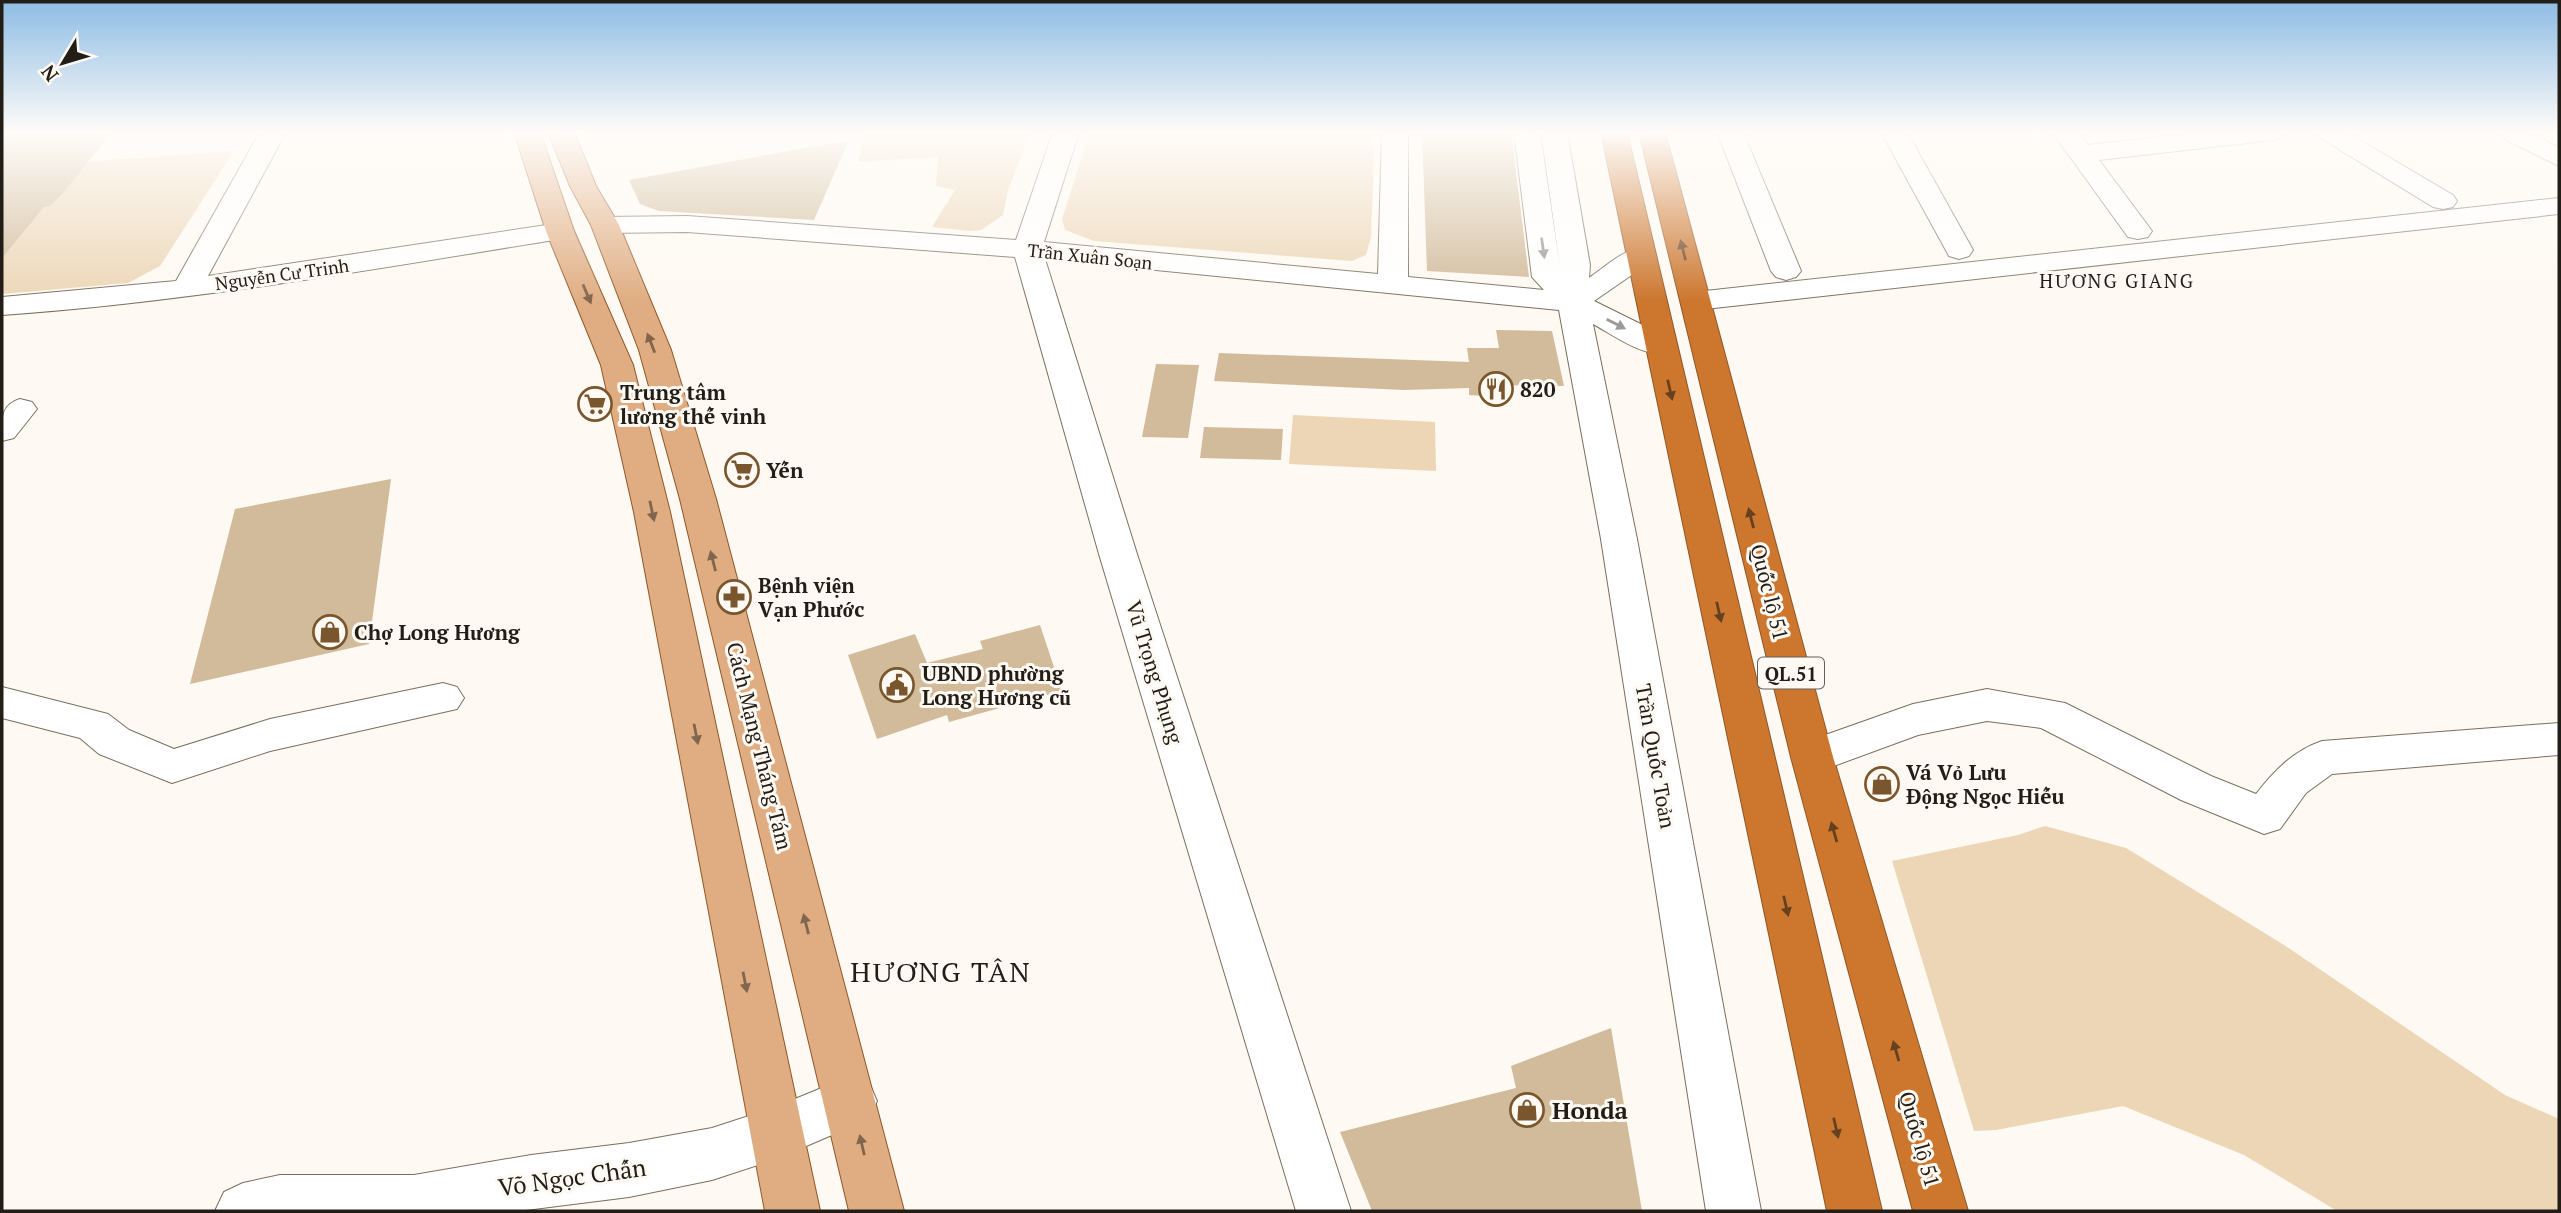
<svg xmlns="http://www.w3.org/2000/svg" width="2561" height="1213" font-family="'PT Serif',serif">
<rect width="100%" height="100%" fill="#fef9f2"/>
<path fill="#ecd6b6" d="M866,132H1030L1008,191L1003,215L981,230L970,231L932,227L955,190L936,186L938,157L858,162Z
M1090,132H1375L1371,237L1366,255L1352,261L1094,241L1065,230L1062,219Z
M234,151L160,266L128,283L2,294V176L10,167Z
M1293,415L1435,422L1436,471L1289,464Z
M2045,826L2126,848L2284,945L2505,1095L2559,1119V1211H2337L2244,1155L2123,1106L1996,1130L1974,1131L1892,861L2018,835Z"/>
<path fill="#d1bb9b" d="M2,132H112L63,193L50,206L44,207L2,258Z
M1422,132H1511L1529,277L1427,271Z
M849,140L814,220L659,211L640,204L629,180Z
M1496,330L1552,331L1564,386L1500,385V397L1469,395V388L1404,390L1214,381L1219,353L1469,362L1467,348H1499Z
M1156,364L1199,365L1188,438L1142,437Z
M1204,427L1283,429L1281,460L1200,458Z
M391,479L369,644L190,684L235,509Z
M1040,625L1062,691L949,722L947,715L877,739L848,655L915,634L927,663L983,649L980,641Z
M1611,1028L1642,1211H1372L1340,1132L1516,1088L1511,1066Z"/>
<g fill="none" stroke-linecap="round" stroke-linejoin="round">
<g stroke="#7a6f5e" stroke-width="2">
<path id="minor" d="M260,132H286L208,276L560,223L570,225L574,231L570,237L560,239C374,269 189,302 2,315V297L176,281Z
M1053,132H1079L1044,242L1378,274L1382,132H1408V277L1544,290L1532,277L1514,132H1540L1560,267L1541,132H1567L1590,265L1589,278C1608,265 1629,243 1652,249L1656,255L1652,261L1594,301L1671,339L1676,346L1671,353C1645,359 1615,336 1593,324L1637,539L1761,1211H1706L1601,539L1559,310L1045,259L1137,554L1351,1211H1296L1099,554L1015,257L687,232L605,233L595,231L591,225L595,219L605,217L687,216L1016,240Z
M1717,132H1743L1801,271L1796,277L1786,280L1776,277L1771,271Z
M1881,132H1907L1973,250L1969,256L1959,259L1949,256Z
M2052,132H2078L2088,145L2204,132H2286L2282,137L2273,140L2099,160L2152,231L2148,237L2138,239L2128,237Z
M2315,132H2346L2453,195L2457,201L2453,207L2443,209L2433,207L2319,137Z
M2496,132H2529L2559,148V166L2500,137Z
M2559,198V214L1696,310L1685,307L1681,301L1685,295L1696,292Z
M20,399L32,402L37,409L14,438L2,441C2,420 0,405 20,399Z
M443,683L457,687L464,698L457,709L270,751L172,783L99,754L80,738L2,718V687L108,714L129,730L174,749L270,719Z
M1987,689L2065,703L2211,776L2256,794C2274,771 2293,751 2322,741L2559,723V755L2332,774L2306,793L2280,829L2264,834L2181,800L2041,728L1987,721L1918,735L1812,774L1797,769L1791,757L1797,745L1913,704Z
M851,1076L869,1083L877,1101L869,1119L776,1159L712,1180L629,1197L518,1211H215L224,1192L243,1183L280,1175H414L531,1155L629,1143L712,1128L773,1108Z"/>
</g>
<g stroke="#905726" stroke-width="2">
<path id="major" d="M514,132H540L574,231L633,365L670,512L820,1211H765L634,512L601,365L546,231Z
M548,132H574L596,186L619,225L671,350L716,499L904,1211H849L680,499L639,350L591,225L570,186Z"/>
</g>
<g stroke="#905726" stroke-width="2">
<path id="highway" d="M1601,132H1627L1882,1211H1827Z
M1639,132H1665L1833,757L1968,1211H1913L1791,757Z"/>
</g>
<use href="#minor" fill="#fff" fill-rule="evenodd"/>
<use href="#major" fill="#e0ad82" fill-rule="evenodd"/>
<use href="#highway" fill="#cc762e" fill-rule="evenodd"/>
</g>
<defs><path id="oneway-solid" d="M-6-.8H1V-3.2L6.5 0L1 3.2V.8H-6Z" transform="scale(1.75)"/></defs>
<g fill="#9c9996">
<use href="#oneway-solid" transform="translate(1543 248) rotate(82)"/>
<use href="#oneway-solid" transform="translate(1616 324) rotate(27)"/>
</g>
<g fill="#664120">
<use href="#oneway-solid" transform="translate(1683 250) rotate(-104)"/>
<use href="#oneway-solid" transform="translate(1670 390) rotate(77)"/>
<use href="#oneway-solid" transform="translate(1751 518) rotate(-104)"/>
<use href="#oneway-solid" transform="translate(1719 612) rotate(77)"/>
<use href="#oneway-solid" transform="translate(1834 832) rotate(-106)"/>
<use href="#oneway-solid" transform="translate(1786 906) rotate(77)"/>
<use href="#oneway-solid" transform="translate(1896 1051) rotate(-106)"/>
<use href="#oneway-solid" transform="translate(1836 1128) rotate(77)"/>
</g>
<g fill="#81654c">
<use href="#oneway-solid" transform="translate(587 294) rotate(67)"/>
<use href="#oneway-solid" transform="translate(651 343) rotate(-111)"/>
<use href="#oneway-solid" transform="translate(652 511) rotate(78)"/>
<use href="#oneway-solid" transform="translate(713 561) rotate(-104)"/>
<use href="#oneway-solid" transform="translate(696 734) rotate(79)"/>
<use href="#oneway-solid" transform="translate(806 924) rotate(-104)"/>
<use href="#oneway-solid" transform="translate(745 982) rotate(79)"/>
<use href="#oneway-solid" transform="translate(862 1145) rotate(-103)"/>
</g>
<linearGradient id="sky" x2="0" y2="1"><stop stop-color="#8dbce4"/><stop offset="0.44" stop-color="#fffcf9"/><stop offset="1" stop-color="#fffcf9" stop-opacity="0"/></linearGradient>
<rect width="2561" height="302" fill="url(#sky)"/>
<defs>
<g id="restaurant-ring" transform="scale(1.75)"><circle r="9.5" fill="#fef9f2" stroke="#79562e" stroke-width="1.5"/><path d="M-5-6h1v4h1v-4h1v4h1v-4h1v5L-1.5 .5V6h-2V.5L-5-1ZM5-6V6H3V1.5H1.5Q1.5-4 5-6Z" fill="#79562e"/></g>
<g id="supermarket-ring" transform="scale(1.75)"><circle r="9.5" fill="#fef9f2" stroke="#79562e" stroke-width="1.5"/><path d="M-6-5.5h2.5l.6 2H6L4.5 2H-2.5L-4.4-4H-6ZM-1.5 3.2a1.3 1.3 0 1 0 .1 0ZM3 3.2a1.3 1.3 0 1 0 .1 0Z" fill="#79562e"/></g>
<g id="pharmacy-ring" transform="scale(1.75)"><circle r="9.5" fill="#fef9f2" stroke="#79562e" stroke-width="1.5"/><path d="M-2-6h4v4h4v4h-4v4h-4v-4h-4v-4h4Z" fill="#79562e"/></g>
<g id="shop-ring" transform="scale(1.75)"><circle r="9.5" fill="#fef9f2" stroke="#79562e" stroke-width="1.5"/><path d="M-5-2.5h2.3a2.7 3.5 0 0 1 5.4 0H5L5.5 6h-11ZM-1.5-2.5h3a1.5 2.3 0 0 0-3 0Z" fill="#79562e"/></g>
<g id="civic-ring" transform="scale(1.75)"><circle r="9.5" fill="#fef9f2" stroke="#79562e" stroke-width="1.5"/><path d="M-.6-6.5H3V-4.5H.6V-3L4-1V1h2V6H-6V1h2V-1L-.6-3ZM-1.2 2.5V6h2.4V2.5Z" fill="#79562e"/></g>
</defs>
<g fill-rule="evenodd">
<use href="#restaurant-ring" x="1496" y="389"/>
<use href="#supermarket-ring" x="595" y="404"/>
<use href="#supermarket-ring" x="742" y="470"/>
<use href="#pharmacy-ring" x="734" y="597"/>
<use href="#shop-ring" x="330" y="632"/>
<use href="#civic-ring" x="897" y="685"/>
<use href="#shop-ring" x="1882" y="784"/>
<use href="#shop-ring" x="1527" y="1110"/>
</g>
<g text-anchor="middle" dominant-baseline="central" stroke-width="6" stroke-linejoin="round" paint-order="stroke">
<g font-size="18" fill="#221d16" stroke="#fef9f2">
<text transform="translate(1090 256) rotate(6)">Trần Xuân Soạn</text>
<text transform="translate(282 274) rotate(-8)">Nguyễn Cư Trinh</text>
</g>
<g font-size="19" letter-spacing="2" fill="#221d16" stroke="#fef9f2">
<text x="2117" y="280">HƯƠNG GIANG</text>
</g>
<rect fill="#fef9f2" stroke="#645f58" stroke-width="2" x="1758" y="657.5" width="66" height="31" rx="5"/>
<g font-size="19" font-weight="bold" fill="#221d16">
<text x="1791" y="673">QL.51</text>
</g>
<g font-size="21" font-weight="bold" fill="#221d16" stroke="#fef9f2" text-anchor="start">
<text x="1520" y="389">820</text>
<text x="620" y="392">Trung tâm<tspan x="620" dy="24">lương thế vinh</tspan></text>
<text x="766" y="470">Yến</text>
<text x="758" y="585">Bệnh viện<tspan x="758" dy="24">Vạn Phước</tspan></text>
<text x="354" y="632">Chợ Long Hương</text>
<text x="922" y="673">UBND phường<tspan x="922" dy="24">Long Hương cũ</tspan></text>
<text x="1906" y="772">Vá Vỏ Lưu<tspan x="1906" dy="24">Động Ngọc Hiếu</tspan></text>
</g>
<g font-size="21" fill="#221d16" stroke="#fef9f2">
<text transform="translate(1770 592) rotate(76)">Quốc lộ 51</text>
<text transform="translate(1155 672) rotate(73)">Vũ Trọng Phụng</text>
<text transform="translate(760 746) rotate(76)">Cách Mạng Tháng Tám</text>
<text transform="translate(1656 756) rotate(80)">Trần Quốc Toản</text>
<text transform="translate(1920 1139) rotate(74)">Quốc lộ 51</text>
</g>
<g font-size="24" font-weight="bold" fill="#221d16" stroke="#fef9f2" text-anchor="start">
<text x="1552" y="1110">Honda</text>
</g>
<g font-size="24" fill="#221d16" stroke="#fef9f2">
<text transform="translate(572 1177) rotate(-8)">Võ Ngọc Chấn</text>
</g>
<g font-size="28" letter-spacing="2" fill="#221d16" stroke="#fef9f2">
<text x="941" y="971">HƯƠNG TÂN</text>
</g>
</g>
<rect width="2561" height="1213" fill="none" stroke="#221d16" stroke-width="7"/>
<g transform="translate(63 63) rotate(232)" stroke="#fef9f2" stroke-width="5" paint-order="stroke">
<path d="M0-5L12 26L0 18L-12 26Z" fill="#221d16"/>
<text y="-10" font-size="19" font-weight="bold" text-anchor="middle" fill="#221d16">N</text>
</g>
</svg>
